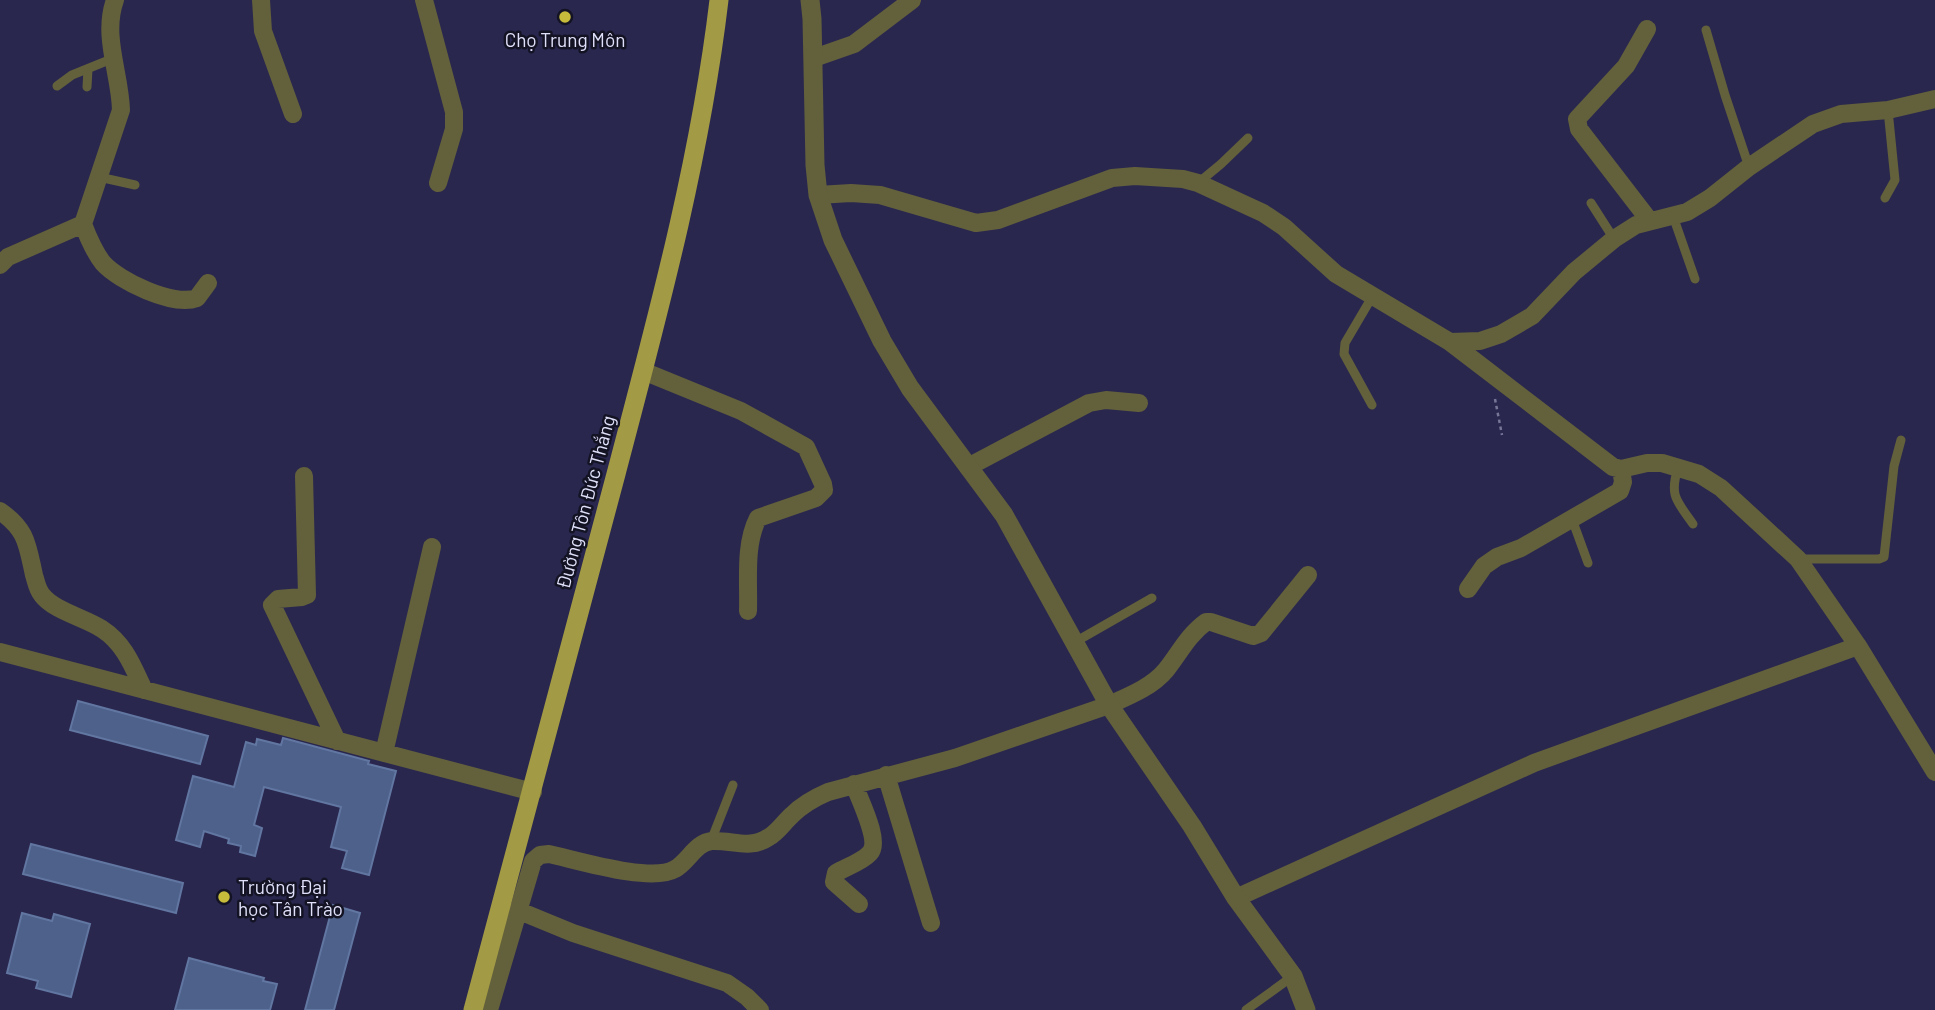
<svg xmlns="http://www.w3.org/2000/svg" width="1935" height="1010" font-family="Barlow,sans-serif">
<rect width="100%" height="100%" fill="#29274e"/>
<path fill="#4d618a" stroke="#6176a1" stroke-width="2" d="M78,701L208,736L200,764L70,730Z
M283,738L369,761L368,764L396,771L369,875L342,868L347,851L331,847L341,807L264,787L254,825L262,828L255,856L240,852L241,846L228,843L229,839L204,831L200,847L176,840L193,776L234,787L246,742L256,745L257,739L281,745Z
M31,844L183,883L176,913L23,874Z
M333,905L360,913L334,1010H305Z
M22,913L52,921L54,914L90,924L71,997L36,988L38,981L7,973Z
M189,958L264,978L263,981L277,984L270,1010H175Z"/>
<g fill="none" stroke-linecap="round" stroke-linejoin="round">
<path stroke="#777697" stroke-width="2.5" stroke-dasharray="3.5 3.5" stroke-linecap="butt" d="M1495,399L1502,435"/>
<path stroke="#63603c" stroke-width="9" d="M1706,30L1725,95L1749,167
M57,86L72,75L114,58
M87,87L88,69
M99,177L135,185
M1198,183L1221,164L1248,138
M1885,198L1895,180L1888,110
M1591,203L1614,239
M1673,216L1695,279
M1372,405L1344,354L1345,343L1372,297
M1678,468C1669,496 1677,501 1693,524
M1572,519L1588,563
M1799,559H1879L1884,557L1894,466L1901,440
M1075,642L1152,598
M711,841L733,785
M1246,1010L1293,976"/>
<path stroke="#63603c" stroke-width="18" d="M115,0C102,36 120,73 121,110L83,224C88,237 94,252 103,263C119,281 173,307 197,298L208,283
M261,0L263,31L293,114
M424,0L454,112V129L438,183
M1647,29L1626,66L1577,119L1579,129L1649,220
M814,58L854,44L912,0
M818,195L851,193L880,195L976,223L998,220L1112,178L1135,176L1183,179L1198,183L1263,213L1284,227L1336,274L1450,342L1613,467L1621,469L1647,463H1662L1699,474L1721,488L1798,559L1858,646L1935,772
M0,265L8,257L83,224
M1450,342L1480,341L1501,334L1532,316L1574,272L1614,239L1636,225L1687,212L1710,198L1749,167L1813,124L1841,114L1888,110L1935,99
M643,371L741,411L806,447L823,484L824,490L816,498L758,518C744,545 749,582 748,611
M968,467L1089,403L1106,400L1139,403
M304,476L307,595L302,597L278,599L272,605L337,741
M0,511C27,530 27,544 34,575C36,581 37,589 42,595C54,611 86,618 102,629C125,644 133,667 144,690
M1468,589L1484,566L1497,557L1521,548L1620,491L1623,482L1621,469
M0,652L533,792
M384,753L432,547
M886,775L931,923
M854,784C859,799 881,841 870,853C862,862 846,867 836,873L834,882L859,904
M1236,898L1534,763L1858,646
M517,910L573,933L727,983L747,997L760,1010
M489,1010L533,861L540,855L549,854C577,860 651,883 675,869C688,862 696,842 712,841C733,840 750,850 769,837C778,832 784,822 792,815C803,804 814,798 828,792L955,758L1109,705C1129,696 1152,687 1166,670C1179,654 1188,635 1206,622H1211L1253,636L1261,633L1308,575"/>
<path stroke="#63603c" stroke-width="19" d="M810,0L812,19L815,165L818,195L833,240L882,341L910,388L1004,515L1109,705L1192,826L1236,898L1293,976L1306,1010"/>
<path stroke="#a29a44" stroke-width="19" d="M473,1010C522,832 569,653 616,474C657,318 700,161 719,0"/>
</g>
<g fill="#c7bb3c" stroke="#131324" stroke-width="2.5">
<circle cx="565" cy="17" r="7"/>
<circle cx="224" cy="897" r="7"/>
</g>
<g text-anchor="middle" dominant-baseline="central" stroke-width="5" stroke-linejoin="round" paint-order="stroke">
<g font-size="19" fill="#e0e0fa" stroke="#131324">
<text x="565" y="39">Chọ Trung Môn</text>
<text x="238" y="886" text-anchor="start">Trường Đại<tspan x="238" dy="22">học Tân Trào</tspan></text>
</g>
<g font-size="19" fill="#e0e0fa" stroke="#131324">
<text transform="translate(585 502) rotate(-75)">Đường Tôn Đức Thắng</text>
</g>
</g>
</svg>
